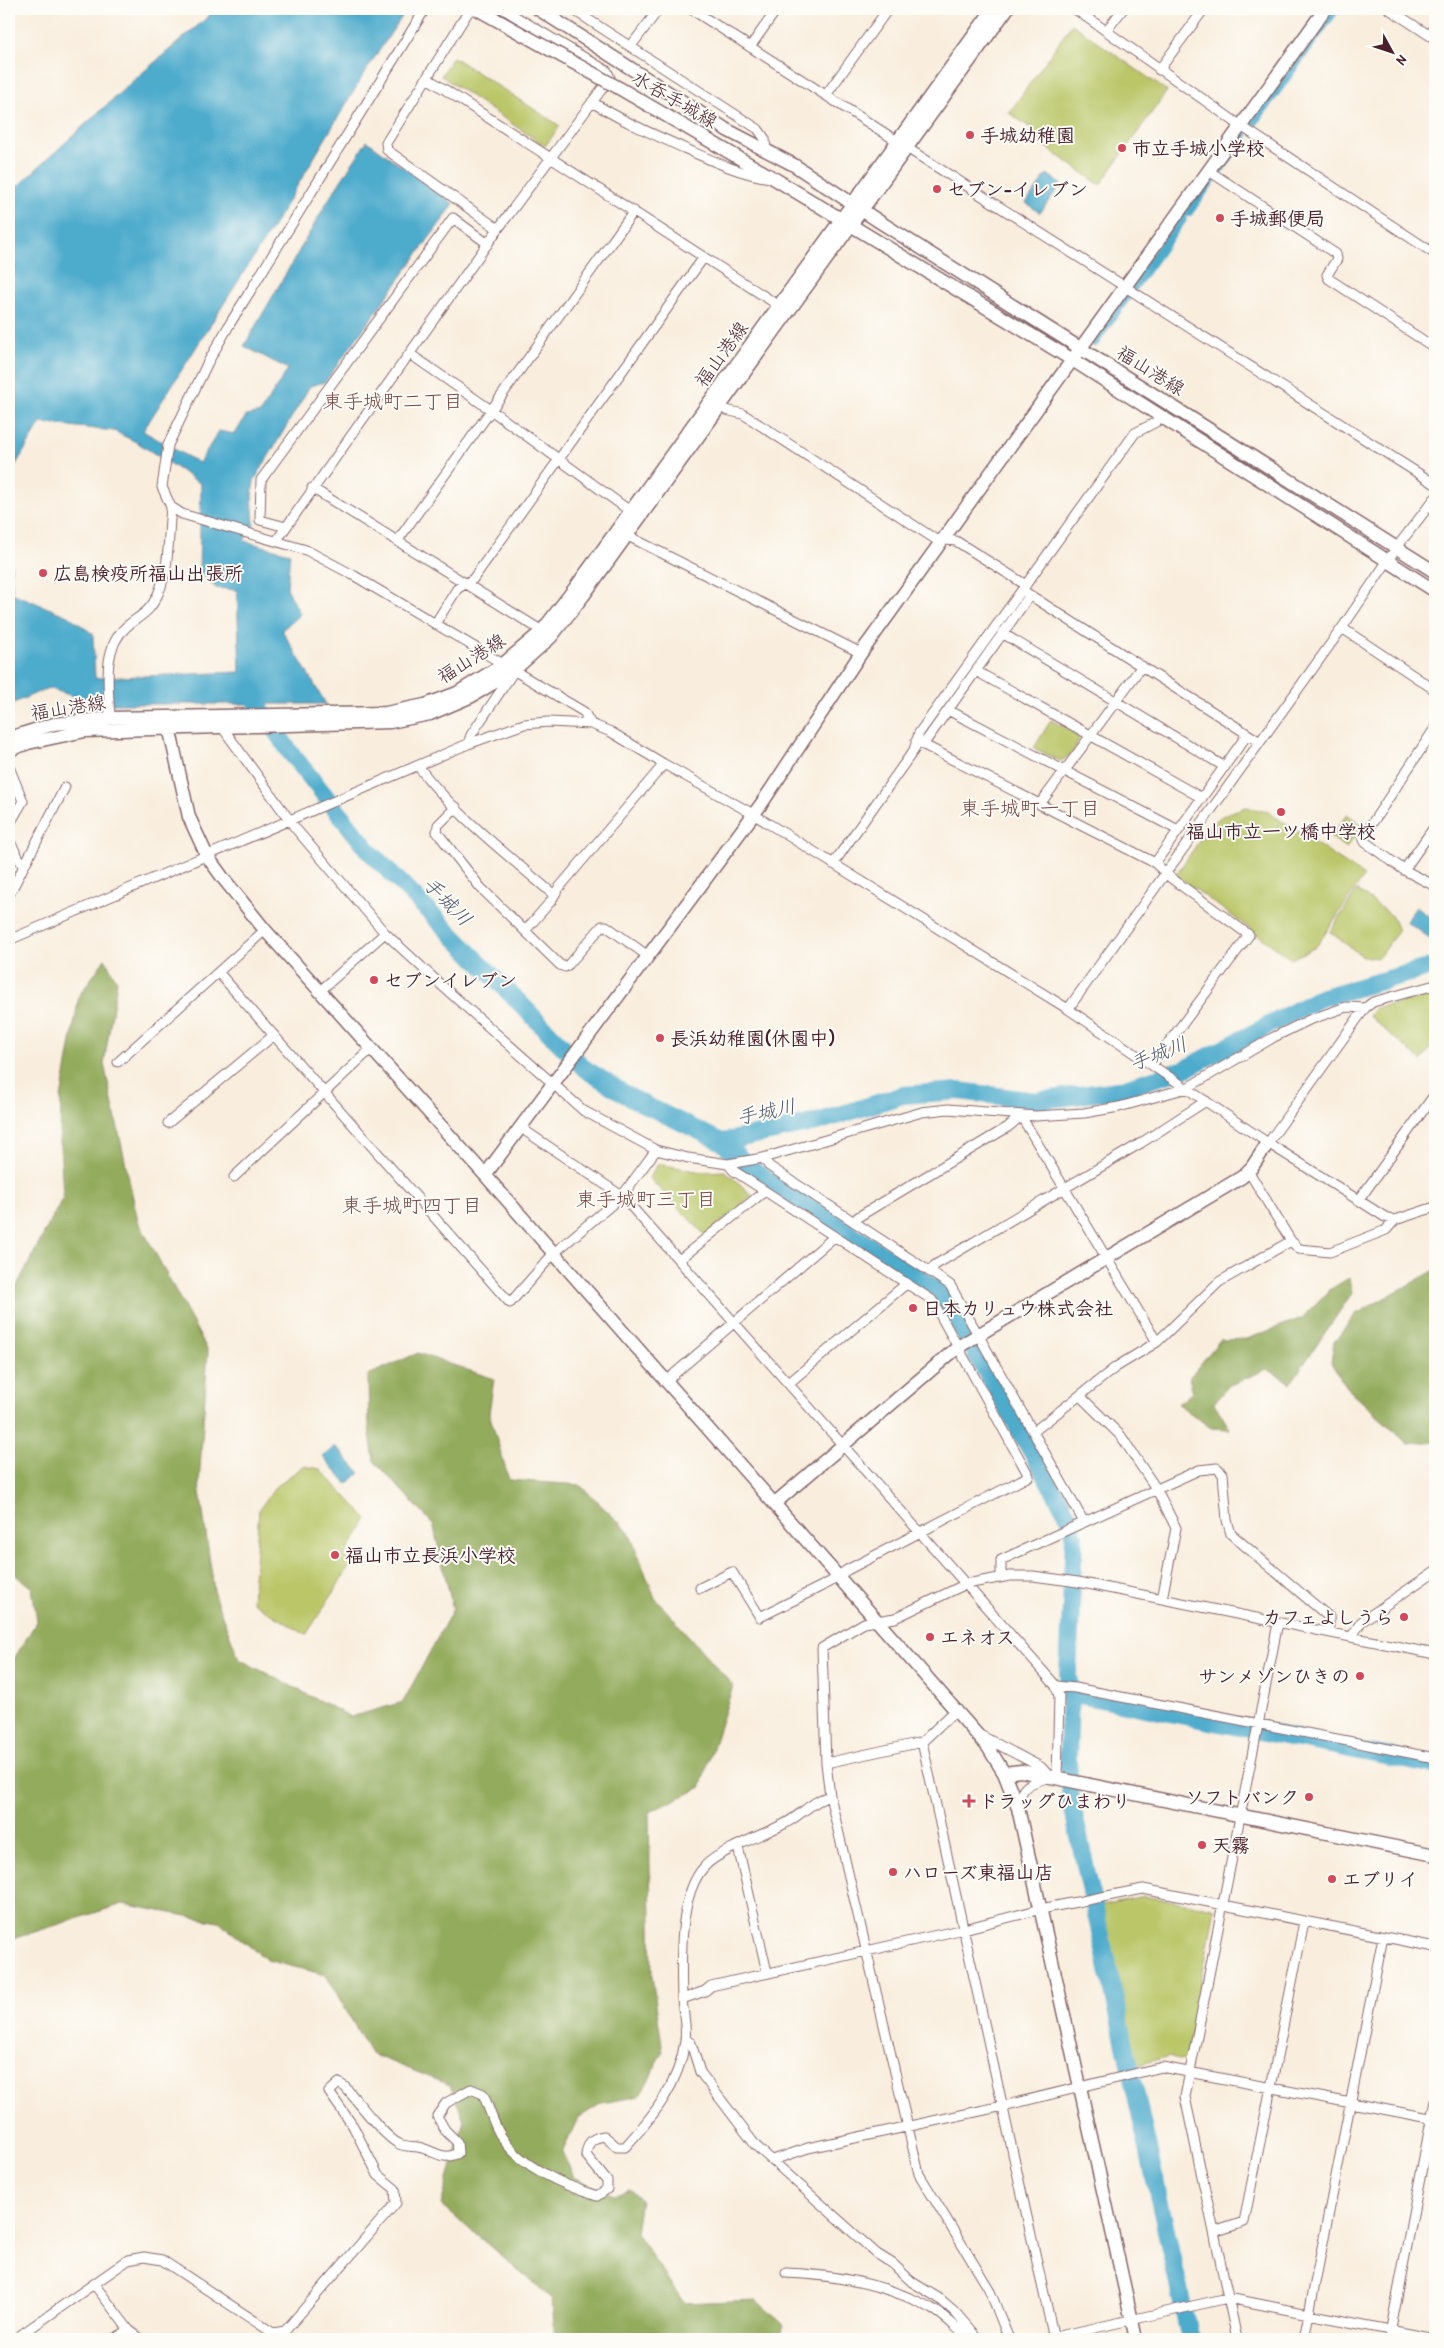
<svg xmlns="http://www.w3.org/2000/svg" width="1444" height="2348" font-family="'Patrick Hand','Klee One',sans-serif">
<rect width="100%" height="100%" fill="#fdfcf7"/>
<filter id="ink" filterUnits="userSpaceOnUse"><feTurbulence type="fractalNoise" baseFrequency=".02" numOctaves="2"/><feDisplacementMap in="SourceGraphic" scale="10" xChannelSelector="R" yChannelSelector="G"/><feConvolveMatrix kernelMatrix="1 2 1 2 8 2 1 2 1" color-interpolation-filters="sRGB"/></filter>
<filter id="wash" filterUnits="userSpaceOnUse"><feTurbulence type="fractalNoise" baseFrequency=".0096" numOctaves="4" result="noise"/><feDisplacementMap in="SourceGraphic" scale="20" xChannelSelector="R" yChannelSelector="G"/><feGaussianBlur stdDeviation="1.12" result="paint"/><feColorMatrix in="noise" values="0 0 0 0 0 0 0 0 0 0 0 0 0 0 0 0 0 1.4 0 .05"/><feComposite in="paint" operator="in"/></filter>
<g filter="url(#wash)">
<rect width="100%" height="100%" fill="#f9eede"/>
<path fill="#bac668" stroke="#82724a" d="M1072,24L1167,91L1100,185L1030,136L1034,130L1009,113Z
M453,57L560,126L545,146L441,76Z
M1051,720L1079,735C1079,745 1070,758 1060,761L1034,748Z
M1246,807L1268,812L1364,876L1316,947L1291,959L1176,875L1210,825L1225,814Z
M1347,814L1362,825L1346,848L1331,837Z
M1357,890L1392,916L1398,931L1378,958L1362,956L1330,932Z
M1432,996L1435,998V1041L1421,1061L1369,1016L1374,1008Z
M658,1164L702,1172L725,1171L752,1195L706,1236L649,1178Z
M304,1466L320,1469L367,1519L344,1556L353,1561L306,1635L252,1602L259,1510L276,1486Z
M1143,1896L1215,1908L1186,2061L1169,2056L1135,2066L1099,1906Z"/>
<path fill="#93ab5c" stroke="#6e6544" d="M105,959L117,981L104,1064L138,1221L208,1351L199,1484L215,1597L239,1659L351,1717L403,1702L453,1609L433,1524L374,1461L369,1427L368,1375L418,1353L494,1379L489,1413L509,1480L580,1485L629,1532L655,1598L733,1686L700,1788L649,1812L652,1976L663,2052L640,2096L602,2103L578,2118L562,2152L574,2177L614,2195L630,2189L641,2199L636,2233L684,2303L756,2300L784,2325L779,2339H555L552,2299L441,2205L464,2120L450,2085L371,2054L326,1975L267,1960L219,1922L123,1904L9,1940V1667L37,1621L32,1588L9,1570V1301L63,1197L60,1141L61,1098L79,996Z
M1435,1270V1441L1408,1444L1346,1387L1331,1363L1334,1342L1356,1314Z
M1349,1278L1352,1293L1291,1383L1267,1369L1228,1386L1214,1403L1230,1429L1211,1428L1178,1404L1193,1392L1189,1378L1220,1340L1247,1339L1302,1318L1329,1290Z"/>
<path fill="#4eabcc" stroke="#4c657c" d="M213,9H407L367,69L272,228L143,431L199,463L219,431L235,434L246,416L260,413L288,369L244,346L329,199L367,141L454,204L325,382L310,386L254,481L252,496L254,524L244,541L290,553L287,588L300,614L282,630L326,704H97L48,688L9,705V503L12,593L70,617L93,634L95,678L240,672L237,590L216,588L199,572L201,484L138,443L114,431L41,423L9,476V194L135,79L209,16Z
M1047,174L1061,184L1040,213L1026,203Z
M1416,907L1435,920V942L1406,921Z
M335,1446L360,1473L347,1484L323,1457Z"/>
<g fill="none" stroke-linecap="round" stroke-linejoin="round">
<path stroke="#4eabcc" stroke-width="10" d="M1250,127L1335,9
M1218,171L1244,135
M1188,212L1213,177
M1133,287L1182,219
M1094,342L1130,291"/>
<path stroke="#4eabcc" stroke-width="18" d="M257,704L290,752L370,852L585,1069L633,1099L722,1142L754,1171L940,1291L1070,1519L1074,1537L1068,1675L1070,1693L1068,1760L1071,1801L1190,2339
M722,1142L817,1122L903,1095L959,1091L1036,1101L1118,1090L1185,1069L1320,998L1435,966
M1070,1693L1435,1766"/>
</g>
</g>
<g filter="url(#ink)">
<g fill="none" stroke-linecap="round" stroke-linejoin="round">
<g stroke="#87676a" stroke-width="11">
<path id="street" d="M425,9L231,322L208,362L168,445L162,487L171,507L182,514L306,550L353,575L584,712L591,724L611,732L664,764L753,814L1068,1009L1268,1143L1385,1217L1395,1220L1435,1207
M470,9L386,143L387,150L498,229
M572,9L758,129L765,139L766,150
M691,9L897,141
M1075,9L1241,126L1435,254
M1389,9L1435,39
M1106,31L1123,9
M1429,35L1435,26
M631,46L659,9
M750,47L777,9
M1159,70L1204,9
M427,78L784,309
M826,95L888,9
M592,102C622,121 653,134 686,149C713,161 740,174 770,178
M907,148L1435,484
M1209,171L1336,254L1337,259L1327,275L1329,279L1435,348
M410,354L491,410L634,514
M720,406L726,410L743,414L935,539L956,541L1026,585
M312,488L547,634
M286,527L260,520L261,480L453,218L488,244
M626,535L861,653
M277,540L498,229L610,78L607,71L503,9
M398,540L634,211
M1022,590L1260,742
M435,624L457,589L473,579L704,257
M1342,628L1435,690
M1002,633L1225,767
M976,671L1202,798
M948,710L1178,830
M110,718C109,689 101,649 126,627C140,615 149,614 158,594C170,568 168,535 171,507
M222,727L296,829L385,933L440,984L584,1111L656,1150L688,1158L728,1164L763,1158L769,1166L950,1285L1084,1522
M1435,728L1363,837L1365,842L1404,870L1435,886
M916,741L1155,863L1171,878L1249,935L1152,1065
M468,744L471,735L512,674
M923,745L1030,595
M418,766C455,815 508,855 554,895
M9,767L23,801L9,825
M1040,804L1142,666
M456,807L438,825L437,832L480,887L560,965L565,967L569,964L602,926H606L648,956
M9,840L23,866
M1155,863L1247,735
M833,864L914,750L919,733L1135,433L1156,422L1160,415
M1404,870L1435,826
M9,895L65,787
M525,931L551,901L558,889L664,764
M9,940L468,744L524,724L548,722L591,724
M218,972L510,1303L554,1253L622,1196L656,1150
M320,991L385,933
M1068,1009L1342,628L1397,547L1435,498
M118,1062L265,930
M168,1123L274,1035
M521,1128L622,1196L1056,1686L1059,1696L1057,1778
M1268,1143L1365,1008L1373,1002L1435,985
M763,1158L922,1112L948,1109L1036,1116L1084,1113L1119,1107L1187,1088L1274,1037L1309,1020L1346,1007L1365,1008
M1247,1172L1252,1177L1291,1241
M234,1177L372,1048
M1359,1200L1435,1094
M854,1222L858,1217L1008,1127L1021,1116L1157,1342
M679,1260L765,1191
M930,1272L935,1265L1141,1143L1206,1101
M666,1381L834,1237
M789,1383L906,1284
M1080,1396L1121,1436L1157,1490L1176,1528L1162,1599
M1033,1432L1116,1367L1157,1342L1219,1282L1291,1241L1299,1249L1330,1252L1386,1230L1395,1220
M1001,1577V1560L1199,1470L1217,1468L1223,1474L1227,1520L1231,1534L1329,1617V1632
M700,1588L732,1572L760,1617L830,1582L847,1570L1029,1476L932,1300L765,1191L734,1171L728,1164
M1352,1636L1361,1622L1435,1571
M1056,1686L1075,1688L1435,1758
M978,1734L1041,1767L1050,1777
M922,1742L1054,2339
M826,1763L922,1742L957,1709
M1018,1807C1019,1787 1030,1782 1048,1778
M738,1847L767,1972
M682,1999C681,1962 678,1894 705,1866C717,1852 764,1834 782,1825C800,1817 811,1801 830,1796
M685,2039L691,2043L700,2072L756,2146L877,2254L893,2264L912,2282L940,2299L955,2312L978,2339
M773,2160L808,2148L1003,2106L1162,2067L1435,2119
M1214,2232L1244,2222L1304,1922
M786,2273C836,2275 886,2284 931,2308C945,2315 957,2329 969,2339
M94,2284L129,2330L141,2339
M15,2339L128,2260L144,2257L162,2260L273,2333L285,2331L396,2203L395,2189L378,2175L353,2126L329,2092L339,2083L345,2087C358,2101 383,2136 399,2144C406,2147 415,2146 422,2148C436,2152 444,2161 458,2153L457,2142L445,2130L437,2116L446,2103L471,2089L483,2094C489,2107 493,2124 501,2136C519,2166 565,2186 597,2196L607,2189V2181L586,2155C588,2142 591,2138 604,2136L617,2147H625C654,2115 679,2085 685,2041C687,2028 683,2012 682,1999L705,1991L711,1986L964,1929L1041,1909L1143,1889L1435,1947
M114,2339L129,2330
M1009,2339L989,2289L919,2174L830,1796L826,1763L822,1648L864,1623L895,1618L966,1584L1010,1576H1033L1078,1582L1435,1654
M1046,2339L1228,2298L1435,2339
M1237,2339L1185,2097L1278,1623
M1304,2339L1383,1937
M1389,2339L1435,2100"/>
</g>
<g stroke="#87676a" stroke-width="15">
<path id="secondary" d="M538,9L727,130L794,165L880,222L1435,572
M619,88L775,179L1071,359L1435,591
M167,718L189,817L207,856L223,878L265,930L485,1175L988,1747L1004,1773L1018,1808L1136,2339
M9,738L54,724L110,718L386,713L425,705L457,693L502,665L542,631L578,584L993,9
M9,750L28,743L85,731L390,722L430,714L472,696L513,671L551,637L583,596L1007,9
M485,1175L762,803L861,653L1325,9
M775,1503L958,1347L1242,1177L1252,1167L1268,1143
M1004,1773L1021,1771L1435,1855"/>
</g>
<use href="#street" stroke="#fff" stroke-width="9"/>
<use href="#secondary" stroke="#fff" stroke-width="12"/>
<g stroke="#87676a" stroke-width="15" stroke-linecap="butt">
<path id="secondary-bridge" d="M477,9L619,88"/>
</g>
<use href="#secondary-bridge" stroke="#fff" stroke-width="12"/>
</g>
</g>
<g fill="#d1495b" stroke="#fdfcf7" stroke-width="2">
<circle cx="970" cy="135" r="5"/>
<circle cx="1122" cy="148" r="5"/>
<circle cx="937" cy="189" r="5"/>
<circle cx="1220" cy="218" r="5"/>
<circle cx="43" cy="573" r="5"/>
<circle cx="1281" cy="812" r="5"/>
<circle cx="374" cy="980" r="5"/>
<circle cx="660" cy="1038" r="5"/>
<circle cx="913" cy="1308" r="5"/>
<circle cx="335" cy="1555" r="5"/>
<circle cx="1404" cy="1617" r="5"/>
<circle cx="930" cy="1637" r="5"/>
<circle cx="1360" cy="1676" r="5"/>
<circle cx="1309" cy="1797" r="5"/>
<path d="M966.5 1793.5h5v5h5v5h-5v5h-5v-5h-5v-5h5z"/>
<circle cx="1202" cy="1845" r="5"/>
<circle cx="893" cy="1872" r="5"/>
<circle cx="1332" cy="1879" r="5"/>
</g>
<g text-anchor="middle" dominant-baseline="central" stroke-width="4" stroke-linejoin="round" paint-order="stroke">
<g font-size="19" fill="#4a1f2b" stroke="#fdfcf7">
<text transform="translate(675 99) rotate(30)">水呑手城線</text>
<text transform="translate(721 354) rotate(-54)">福山港線</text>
<text transform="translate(1151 370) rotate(32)">福山港線</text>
<text transform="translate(471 658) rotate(-32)">福山港線</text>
<text transform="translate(68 707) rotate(-9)">福山港線</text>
</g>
<g font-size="19" font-weight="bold" fill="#4a1f2b" stroke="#fdfcf7" text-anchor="start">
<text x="980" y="135">手城幼稚園</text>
<text x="1132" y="148">市立手城小学校</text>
<text x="947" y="189">セブン-イレブン</text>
<text x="1230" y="218">手城郵便局</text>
<text x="53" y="573">広島検疫所福山出張所</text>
<text x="1281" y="831" text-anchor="middle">福山市立一ツ橋中学校</text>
<text x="384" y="980">セブンイレブン</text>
<text x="670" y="1038">長浜幼稚園(休園中)</text>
<text x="923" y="1308">日本カリュウ株式会社</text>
<text x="345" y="1555">福山市立長浜小学校</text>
<text x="1394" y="1617" text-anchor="end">カフェよしうら</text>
<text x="940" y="1637">エネオス</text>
<text x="1350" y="1676" text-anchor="end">サンメゾンひきの</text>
<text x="1299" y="1797" text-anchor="end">ソフトバンク</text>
<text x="979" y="1801">ドラッグひまわり</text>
<text x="1212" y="1845">天霧</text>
<text x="903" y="1872">ハローズ東福山店</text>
<text x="1342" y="1879">エブリイ</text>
</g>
<g font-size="20" fill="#7a4946" stroke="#fdfcf7">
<text x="393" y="400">東手城町二丁目</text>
<text x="1030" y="807">東手城町一丁目</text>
<text x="646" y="1198">東手城町三丁目</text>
<text x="412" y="1204">東手城町四丁目</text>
</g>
<g font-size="20" font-style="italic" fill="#4c576b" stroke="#fdfcf7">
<text transform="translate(448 901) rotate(45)">手城川</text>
<text transform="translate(1158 1053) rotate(-21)">手城川</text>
<text transform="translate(766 1111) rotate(-12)">手城川</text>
</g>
</g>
<rect width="1444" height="2348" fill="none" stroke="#fdfcf7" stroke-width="30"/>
<g transform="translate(1392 52) rotate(130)" stroke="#fdfcf7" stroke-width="4" paint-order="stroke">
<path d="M0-4L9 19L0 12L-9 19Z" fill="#4a1f2b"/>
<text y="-8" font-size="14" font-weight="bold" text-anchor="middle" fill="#4a1f2b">N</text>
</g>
</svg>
